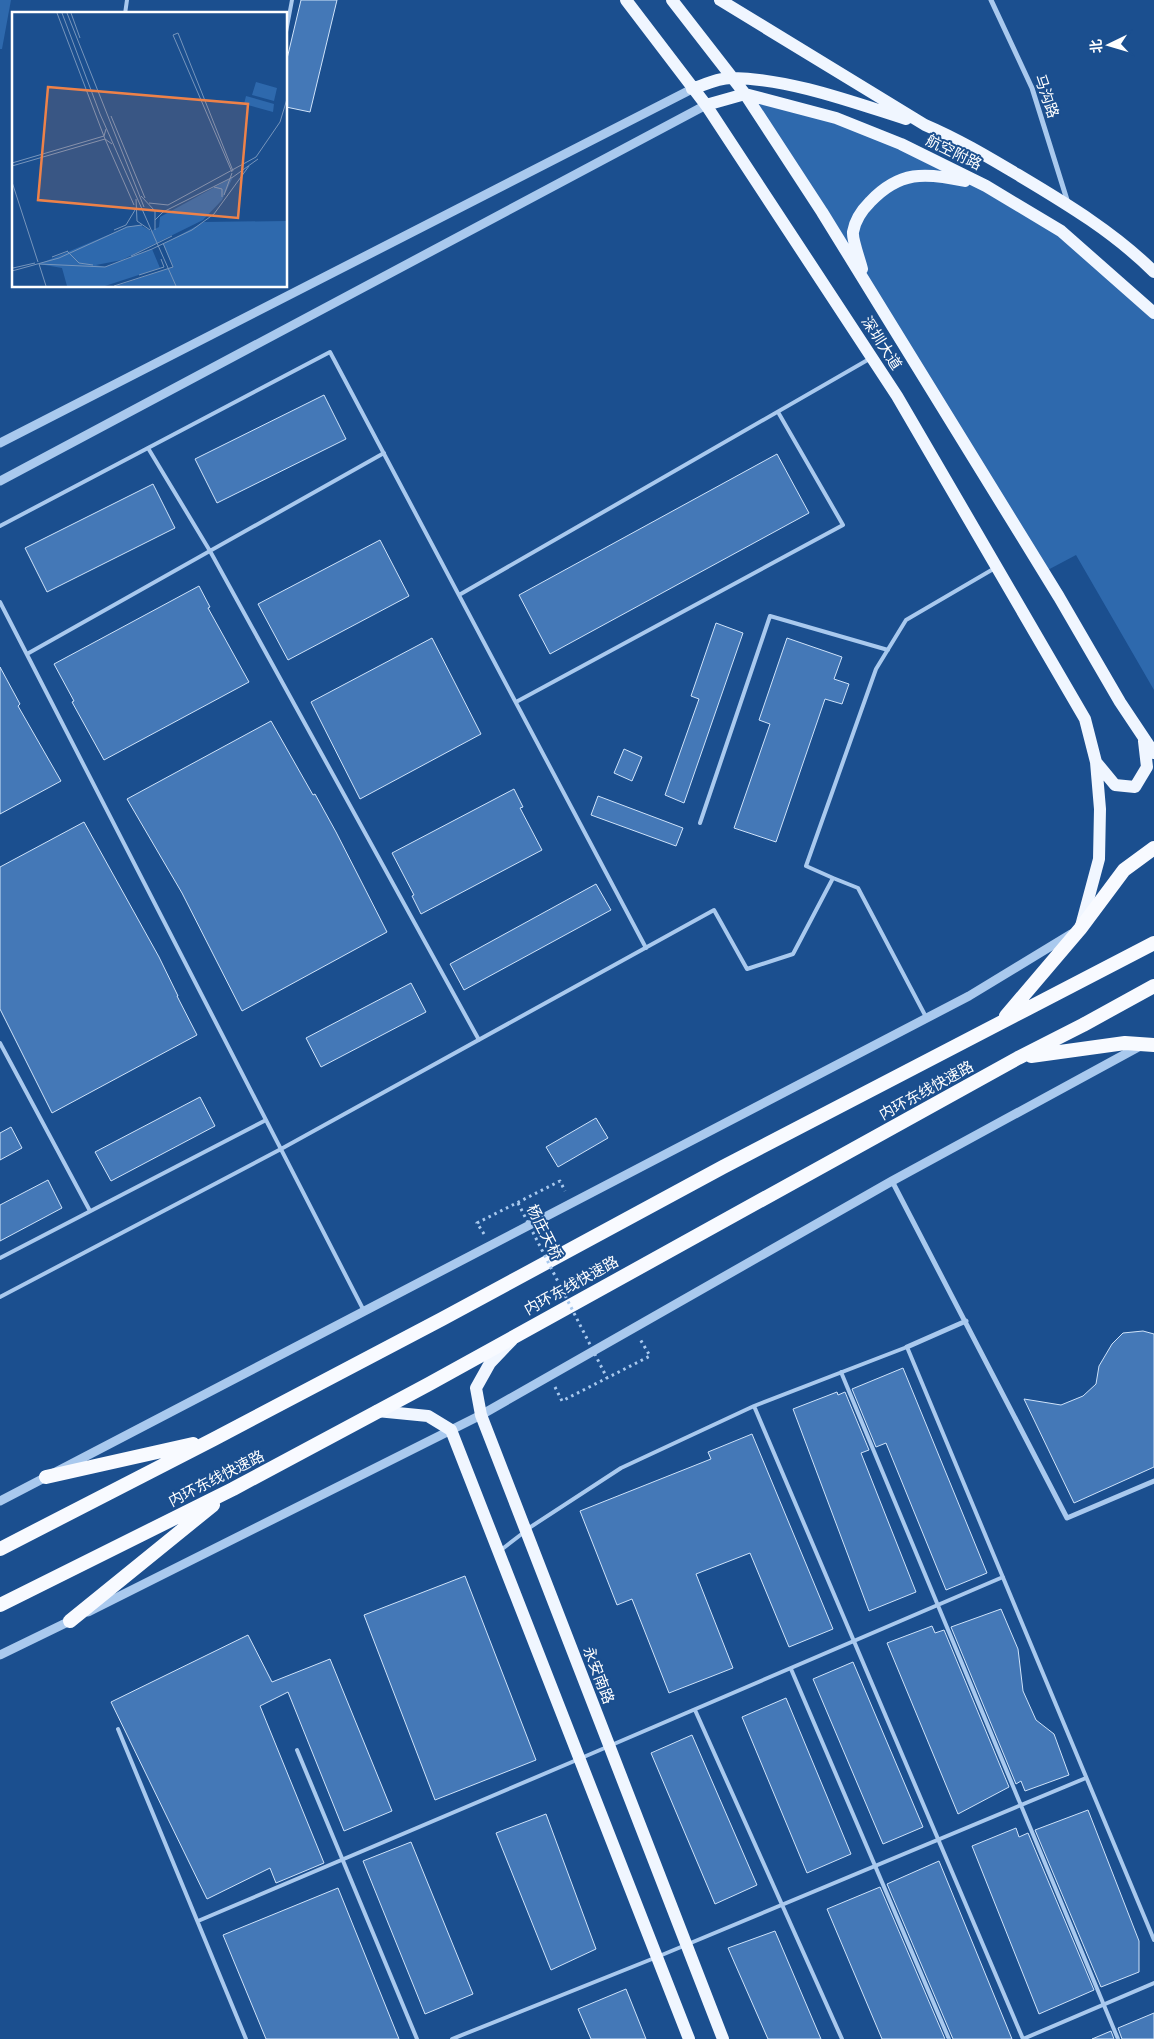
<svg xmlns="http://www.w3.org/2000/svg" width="1154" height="2039" font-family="Arial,'Noto Sans SC',sans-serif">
<rect width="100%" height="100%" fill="#1b4f8f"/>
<path fill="#2e69ad" d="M0,0H11L2,49H0Z
M745,94L901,144L1061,231L1154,313V690L1076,555L1044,572Z"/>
<path fill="#4478b7" stroke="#cfe3fa" d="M301,0H337L310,112L286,107V63Z
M324,395L346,439L217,503L195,459Z
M777,454L809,513L550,654L519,595Z
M153,484L175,528L47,592L25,548Z
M380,540L409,596L288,660L258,604Z
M199,586L210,607L208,608L249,682L104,760L72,702L74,701L54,664Z
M716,623L743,633L684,803L665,795L699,699L691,696Z
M432,638L481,734L360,799L311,702Z
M787,638L842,657L834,679L849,684L842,704L825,699L776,842L734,828L770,724L759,720Z
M0,667L20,704L18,706L61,781L0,814Z
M271,721L313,795L315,794L336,832L387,932L242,1011L182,893L127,799Z
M624,749L642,757L632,781L614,773Z
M514,789L523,807L520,808L542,850L421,914L412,896L414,895L392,853Z
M598,796L683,828L676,846L591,815Z
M84,822L159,957L178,996H177L197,1035L52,1113L0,1009V867Z
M596,884L611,910L464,990L450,964Z
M411,983L426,1012L321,1067L306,1038Z
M200,1097L215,1126L111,1181L95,1152Z
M596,1118L608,1138L558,1167L546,1147Z
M11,1127L22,1148L0,1160V1133Z
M48,1180L62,1208L0,1241V1205Z
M1143,1331L1154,1334V1467L1074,1503L1024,1399L1061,1405L1083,1396L1096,1384L1099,1366L1112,1344L1123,1333Z
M903,1368L987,1573L946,1590L886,1443L876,1447L852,1389Z
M837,1392L838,1395L845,1392L869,1450L861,1453L916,1592L869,1611L793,1409Z
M752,1434L833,1629L789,1647L750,1553L696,1574L733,1668L669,1693L632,1599L617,1605L580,1511L711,1459L708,1452Z
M465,1576L536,1760L435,1800L364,1615Z
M1001,1609L1018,1649L1023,1691L1036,1720L1054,1734L1069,1775L1025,1791L1021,1781L1016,1784L951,1627Z
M932,1626L935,1633L944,1630L1009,1787L958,1814L887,1643Z
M248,1635L272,1682L330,1659L392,1811L344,1831L288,1692L260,1706L324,1863L276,1883L270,1868L207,1899L111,1702Z
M853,1662L923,1827L883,1844L813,1679Z
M786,1698L851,1854L807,1873L742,1717Z
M692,1735L757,1885L715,1904L651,1753Z
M1088,1810L1139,1941V1972L1101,1987L1035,1830Z
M546,1814L596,1949L551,1970L496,1833Z
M1016,1828L1019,1837L1028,1833L1094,1990L1039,2014L972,1846Z
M411,1842L473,1994L425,2014L363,1861Z
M939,1861L1012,2039H953L887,1884Z
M880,1887L945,2039H882L827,1909Z
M338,1888L399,2039H266L223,1935Z
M775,1931L821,2039H768L728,1948Z
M626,1989L646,2039H591L578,2009Z
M1154,2013V2039H1122L1118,2028Z
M1111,2031L1114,2039H1092Z"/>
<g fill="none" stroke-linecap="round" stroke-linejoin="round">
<path stroke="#a9c9ee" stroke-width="3" stroke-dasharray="2.5 4" stroke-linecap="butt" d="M484,1234L477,1223L560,1181L565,1191
M555,1387L562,1401L650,1356L640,1339"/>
<path stroke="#a9c9ee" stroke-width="4" d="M125,14L127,0
M286,32L292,0
M148,448L210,551L479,1040
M0,526L330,352L646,948
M459,595L871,358
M0,602L364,1311
M27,654L384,453
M516,702L843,525L778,412
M700,823L770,616L888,650
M833,878L858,888L926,1017
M0,1043L90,1211
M0,1258L266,1120
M0,1297L281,1149L714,910L747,969L793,954L833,878L806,866L876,669L906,620L995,568
M841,1372L1118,2039
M754,1406L1023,2039
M529,1528L621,1468L754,1406L907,1347L1154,1940
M501,1550L523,1533
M791,1669L949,2039
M695,1710L842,2039
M118,1729L246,2039
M297,1750L417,2039
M198,1921L579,1759L1003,1577
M452,2039L657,1957L1086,1778
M1023,2039L1154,1983"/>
<path stroke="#a9c9ee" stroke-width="5" d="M991,0L1032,88L1068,203
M892,1181L1067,1518L1154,1481
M907,1347L966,1321"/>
<path stroke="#a9c9ee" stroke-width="9" d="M0,443L692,89
M0,481L706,105
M0,1501L969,996L1071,934
M88,1612L481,1415L892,1181L1142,1045
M0,1655L74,1619"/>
<path stroke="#f0f6ff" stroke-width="12" d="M626,0L706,105L897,396L1085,719L1096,762L1100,809L1099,859L1081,926
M672,0L745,94L822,212L1059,597L1120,702L1154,753
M720,0L925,125C958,139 988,157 1020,176C1067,204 1115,233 1154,272
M692,89C704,85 720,77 733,78C790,79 852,102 906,119
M706,105L745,94L836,118L901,144L986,186L1061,231L1154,313
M862,269C860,260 852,240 853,232C855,220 862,210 870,202C899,171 925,172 965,181
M1096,762L1115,785L1135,787L1147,767L1144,741
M512,1340L490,1363L476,1388L481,1415L723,2039
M377,1411L428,1416L451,1430L689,2039"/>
<path stroke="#f8faff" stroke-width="14" d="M1006,1016L1080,929L1124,870L1154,848
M1031,1056L1125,1043L1154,1045
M46,1477L193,1444
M0,1549L214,1439L442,1319L723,1167L1154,943
M0,1605L233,1489L429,1384L1018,1058L1083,1025L1154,986
M70,1621L213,1505"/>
<path stroke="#a9c9ee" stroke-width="3" stroke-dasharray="2.5 4" stroke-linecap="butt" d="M518,1203L607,1378"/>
</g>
<g text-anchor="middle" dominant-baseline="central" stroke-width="4" stroke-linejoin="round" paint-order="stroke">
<g font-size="15" fill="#fff" stroke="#1b4f8f">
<text transform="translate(1047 96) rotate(71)">马沟路</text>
<text transform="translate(954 152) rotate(26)">航空附路</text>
<text transform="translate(882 343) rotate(57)">深圳大道</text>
<text transform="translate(926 1090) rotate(-29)">内环东线快速路</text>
<text transform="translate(545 1232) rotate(63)">杨庄天桥</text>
<text transform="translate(571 1285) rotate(-29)">内环东线快速路</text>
<text transform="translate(216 1478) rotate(-27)">内环东线快速路</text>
<text transform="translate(599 1675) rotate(69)">永安南路</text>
</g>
</g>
<g transform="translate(12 12)">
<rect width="275" height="275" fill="#1b4f8f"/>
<path d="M244,70L265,76L262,89L240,83ZM234,84L262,92L261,100L232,92ZM221,165L210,188L191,208L110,248L84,253L93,255L140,237L148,256L93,274H55L50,256L27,252L115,215L128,213L139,219L147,215L148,205ZM275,209V274H104L161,255L151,232L192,210Z" fill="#2e69ad"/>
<path fill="none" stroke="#7695bc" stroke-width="1" d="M45,1L93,127L122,193M50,1L88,102L164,274M55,1L132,195M59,1L68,26M99,104L133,186M0,151L92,124L94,117M0,154L93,127L100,132M220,160L161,23L166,21L221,159M0,170L26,250M202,175L210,177V185M212,183L220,161M129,184L143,199V218M124,187L125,209L138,218M137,191L156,193L244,145L268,110L275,87M143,208L151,200L221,165L246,147M102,218L114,213L123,198M55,239L67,251L81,253M119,244L160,224M40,245L56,239M27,252L34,274M27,252L93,255L140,237L180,218L202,202L237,154M1,256L23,251M0,259L47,246L115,215L130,213M127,263L152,255L149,247M102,274L161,255L151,231"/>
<path fill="#ee8249" fill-opacity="0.15" stroke="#ee8249" stroke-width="2.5" d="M36,75L236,92L226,206L26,188Z"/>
<rect width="275" height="275" fill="none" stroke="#fff" stroke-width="2.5"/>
</g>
<g transform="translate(1109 45) rotate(265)" stroke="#1b4f8f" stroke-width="4" paint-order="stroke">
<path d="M0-4L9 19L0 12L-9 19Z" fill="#ffffff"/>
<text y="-8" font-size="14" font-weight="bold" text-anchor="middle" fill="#ffffff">北</text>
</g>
</svg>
